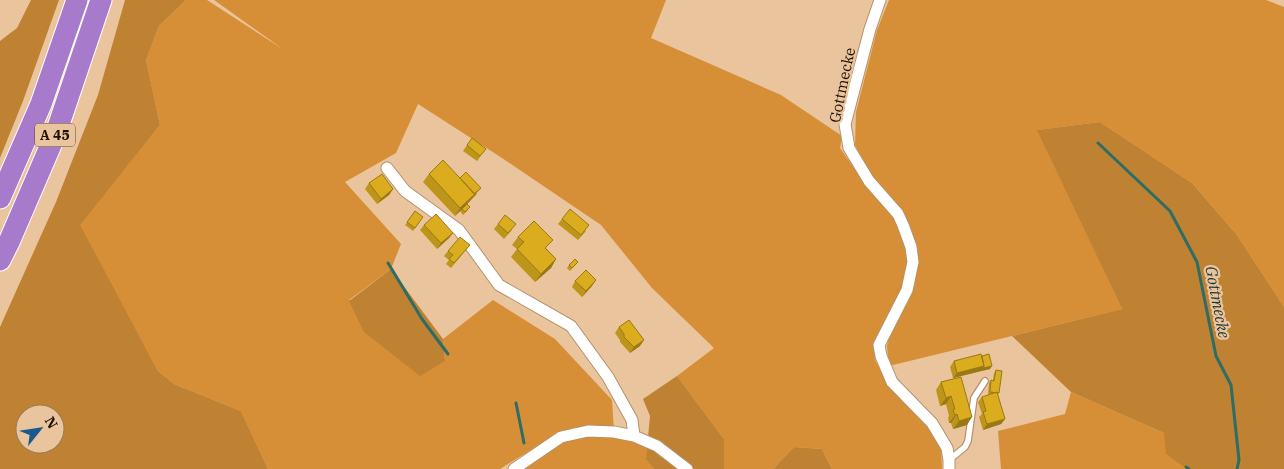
<svg xmlns="http://www.w3.org/2000/svg" width="1284" height="469" font-family="'IBM Plex Serif',serif">
<rect width="100%" height="100%" fill="#eac49c"/>
<path fill="#d68f36" d="M186,0H207L284,50L214,0H666L651,38L781,95L842,136L840,148L865,184L893,217L907,248L909,261L905,278L900,295L874,348L875,360L886,381L932,431L941,447L942,469H832L822,449L794,447L773,469H724V439L677,376L714,348L652,288L601,225L502,158L418,104L396,153L345,182L401,244L391,269L349,300L445,361L443,339L493,300L555,339L612,400L614,431L651,443L646,458L654,469H524L561,437L560,432L500,469H268L241,411L174,384L158,371L79,225L160,125L146,60L159,26Z
M889,0H1266L1284,7V307L1237,235L1192,183L1100,122L1038,130L1122,309L889,366L887,346L891,331L915,285L917,248L911,229L903,215L873,179L855,145L856,112L877,30Z
M1071,392L1164,433L1187,469H1001L998,431L1065,414Z"/>
<path fill="#bf8132" fill-rule="evenodd" d="M31,0H59L23,101L0,158V41L17,28Z
M125,0H186L159,26L146,60L160,125L80,225L158,371L174,384L241,411L268,469H0V327L56,202L98,95ZM25,414H55V444H25Z
M1100,122L1192,183L1237,235L1284,307V469H1187L1166,454L1164,433L1071,392L1012,336L1122,309L1037,130Z
M391,269L443,339L445,361L420,376L364,332L349,301Z
M677,376L724,439V469H654L646,459L650,416L643,399Z
M794,447L822,449L832,469H773Z"/>
<g fill="none" stroke-linecap="round" stroke-linejoin="round">
<path stroke="#2d6d65" stroke-width="3" d="M1098,143L1170,211L1197,262L1216,356L1231,385L1239,460L1237,469
M388,263L422,319L448,354
M516,403L524,443
M1186,467L1189,469"/>
<g stroke="#b5916b" stroke-width="8">
<path id="lane" d="M949,460L965,447L968,441L974,398L985,381"/>
</g>
<g stroke="#b5916b" stroke-width="13">
<path id="street" d="M880,0L870,29L845,124L849,148L869,181L898,214L903,225L911,247L913,262L907,290L879,345L881,356L892,382L932,423L947,448L949,460V469
M387,168L405,191L459,230L499,285L571,326L608,377L632,420L634,436
M514,469L561,437L588,431L614,432L634,436L657,446L687,469"/>
</g>
<g stroke="#fff" stroke-width="23">
<path id="highway" d="M0,198L41,104L77,0
M0,260L9,242L56,133L101,0"/>
</g>
<use href="#lane" stroke="#fff" stroke-width="5.5"/>
<use href="#street" stroke="#fff" stroke-width="11"/>
<use href="#highway" stroke="#a77acc" stroke-width="21"/>
</g>
<path fill="#bc951a" d="M472,138L486,149L477,161L463,151Z
M429,174L460,178L477,194L467,204L468,210L463,215L460,211L455,216L423,182Z
M369,183L393,189L389,195L377,204L365,189Z
M415,211L423,217L413,231L405,225Z
M562,219L586,231L578,240L558,224Z
M498,224L512,230L504,239L494,229Z
M424,225L453,233L449,238L437,249L420,230Z
M518,237L547,249L556,259L551,268L535,282L511,257L517,249L512,245Z
M470,245L451,268L446,264L449,260L444,256L448,251Z
M578,262L570,271L567,268L569,265Z
M575,281L592,286L582,297L572,287Z
M619,327L640,346L630,353L620,342V340L615,333Z
M982,356L990,369L953,378L950,367L954,361Z
M996,370L999,393L997,395L1005,419L1001,424L983,430L979,417L982,414L978,402L982,397L988,395L989,383L991,380H993L994,373Z
M961,377L967,425L953,429L951,423H949L948,418L949,416L946,404L940,406L936,390L941,382Z"/>
<path fill="#997915" d="M481,188L469,202L455,216L460,208Z
M393,189L389,195L377,204L381,199Z
M453,233L449,238L437,249L441,243Z
M556,259L551,268L535,282L541,274Z
M596,280L592,286L582,297L586,291Z
M644,340L640,346L630,353L634,347Z
M984,366L981,371L953,378L957,373Z
M992,366L990,369L981,371L983,368Z
M951,396L946,404L940,406L946,398Z
M957,414L951,423H949L955,415Z
M972,417L967,425L953,429L959,421Z
M1005,419L1001,424L983,430L987,424Z"/>
<path fill="#dbad1e" stroke="#997915" d="M472,138L486,149L480,156L467,145Z
M443,160L475,194L460,208L429,174Z
M466,172L481,188L474,194L460,178Z
M382,174L393,189L381,199L369,183Z
M467,204L470,207L465,212L462,209Z
M570,209L589,225L581,235L562,219Z
M415,211L423,217L415,228L407,222Z
M436,214L453,233L441,243L424,225Z
M505,215L516,224L508,233L498,224Z
M534,221L553,240L545,248L556,259L541,274L517,249L524,242L518,237Z
M460,237L470,245L454,263L449,259L453,255L448,251Z
M575,259L578,262L572,268L569,265Z
M586,270L596,280L586,291L575,281Z
M629,320L644,340L634,347L624,337V334L619,327Z
M981,354L984,366L957,373L954,361Z
M989,354L992,366L983,368L984,366L982,356Z
M996,370L1002,371L999,393L990,392L991,380L994,381Z
M961,377L972,417L959,421L957,414L955,415L953,410L955,409L951,396L946,398L941,382Z
M997,392L1005,419L987,424L983,412L986,411L982,397Z"/>
<g text-anchor="middle" dominant-baseline="central" stroke-width="4.5" stroke-linejoin="round" paint-order="stroke">
<rect fill="#eac49c" stroke="#5b4731" stroke-width="1" x="35" y="123.5" width="40" height="23" rx="4"/>
<g font-size="14" font-weight="bold" fill="#1e1103">
<text x="55" y="135">A 45</text>
</g>
<g font-size="15" fill="#1e1103" stroke="#eac49c">
<text transform="translate(842 85) rotate(-78)">Gottmecke</text>
</g>
<g font-size="16" font-style="italic" fill="#1a3835" stroke="#eac49c">
<text transform="translate(1218 302) rotate(79)">Gottmecke</text>
</g>
</g>
<g transform="translate(40 429) rotate(60)"><circle r="24" fill="#eac49c" stroke="#987c5f"/>
<path d="M0-4L9 19L0 12L-9 19Z" fill="#1a598f"/>
<text y="-8" font-size="14" font-weight="bold" text-anchor="middle" fill="#1e1103">N</text>
</g>
</svg>
